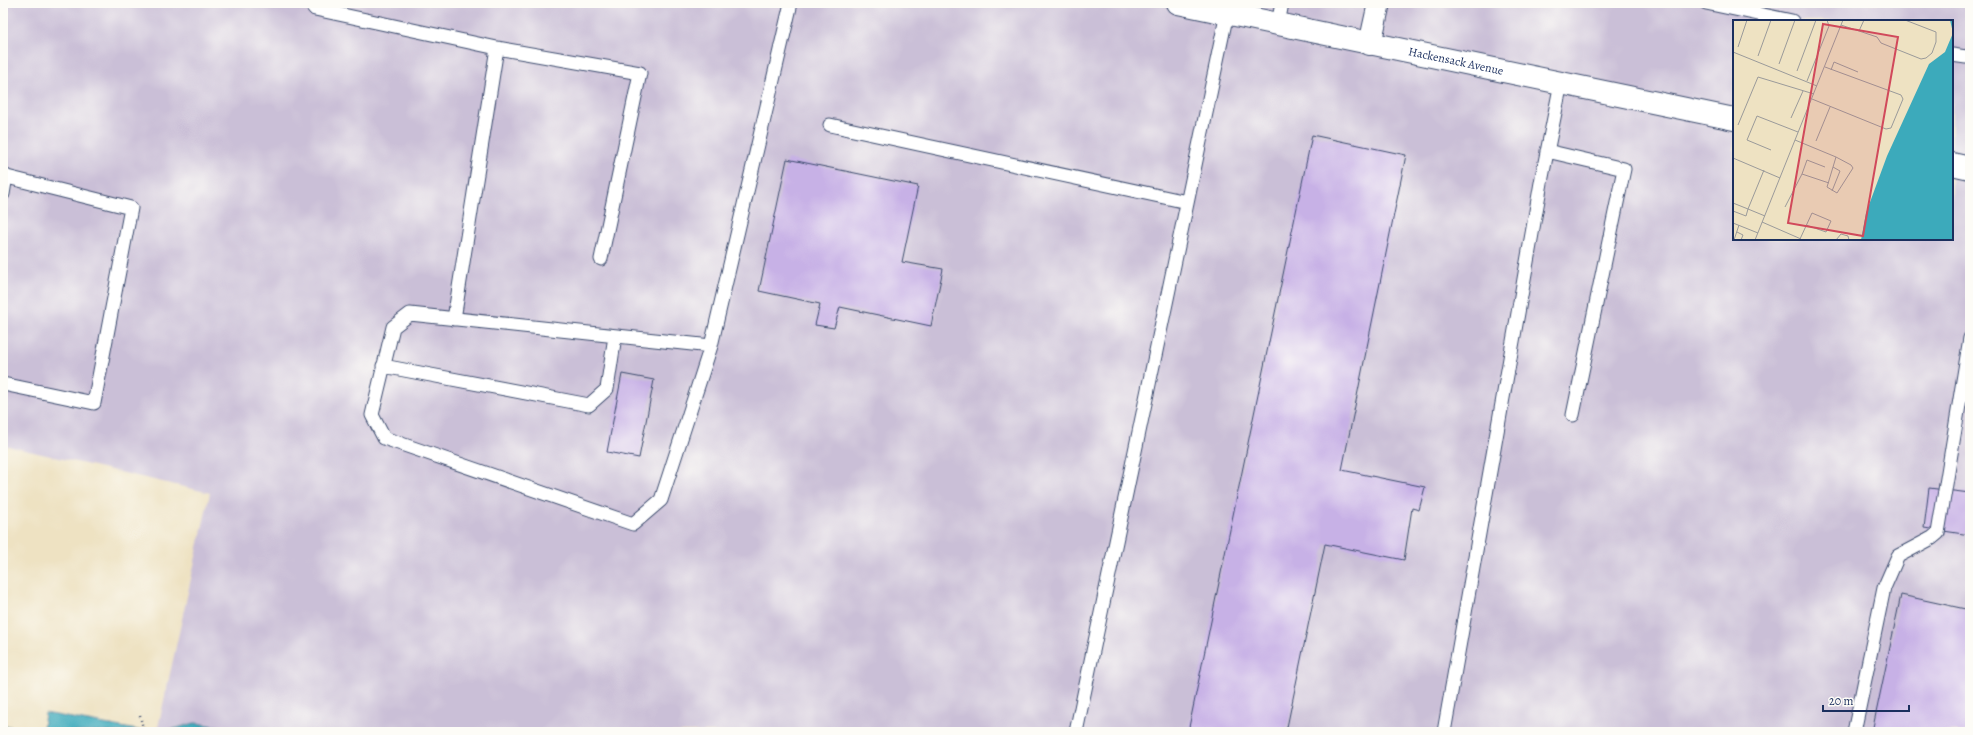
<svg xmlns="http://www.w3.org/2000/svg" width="1973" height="735" font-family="Alegreya,serif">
<rect width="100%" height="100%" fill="#fdfcf7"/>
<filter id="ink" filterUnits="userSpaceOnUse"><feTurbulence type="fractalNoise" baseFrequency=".025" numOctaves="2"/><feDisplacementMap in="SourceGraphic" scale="8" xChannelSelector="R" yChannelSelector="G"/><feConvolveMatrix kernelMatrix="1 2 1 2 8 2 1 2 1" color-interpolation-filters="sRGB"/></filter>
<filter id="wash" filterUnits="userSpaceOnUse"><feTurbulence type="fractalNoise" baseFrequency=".012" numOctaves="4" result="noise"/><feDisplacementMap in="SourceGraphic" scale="16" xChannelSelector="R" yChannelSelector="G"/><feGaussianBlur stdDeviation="0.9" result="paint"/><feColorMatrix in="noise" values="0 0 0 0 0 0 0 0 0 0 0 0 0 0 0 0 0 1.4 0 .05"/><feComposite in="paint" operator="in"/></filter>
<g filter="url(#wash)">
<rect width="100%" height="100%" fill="#eee2c2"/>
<path fill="#cabfd7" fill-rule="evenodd" d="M3,3H1970V732H257L195,723L157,732L210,493L3,445ZM1734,21H1952V239H1734Z"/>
<path fill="#3caabb" stroke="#2c6c8c" d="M45,713L148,732H3V726L43,728Z
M195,723L257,732H162Z"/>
<g id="blocks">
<path fill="#c7b1e6" d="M1312,135L1406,155L1342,470L1425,487L1419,510L1412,508L1404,560L1325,544L1286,732H1188Z
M787,159L918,186L902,262L943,269L931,326L840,307L834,328L815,325L820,304L759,291Z
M622,374L654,380L639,458L607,452Z
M1929,488L1970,493V535L1924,528Z
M1901,595L1970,610V732H1872Z"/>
</g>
</g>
<g filter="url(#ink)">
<use href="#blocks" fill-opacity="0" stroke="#3b4a6d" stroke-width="1"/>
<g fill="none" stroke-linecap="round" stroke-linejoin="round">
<g stroke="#3b4a6d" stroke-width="15">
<path id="service" d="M310,3L315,9L497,48
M1706,3L1792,21
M1278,24L1282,3
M1952,55L1966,57L1970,55
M830,125L1187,202
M1547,151L1624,169L1573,415
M3,176L131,208L94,403L3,384
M3,194L6,176
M454,319L497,48L640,73L601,259
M711,346L410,314L393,327L372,415L384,438L633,524L661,500L711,346L791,3
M383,366L589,405L607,389L615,336
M1076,732L1227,13
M1444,732L1542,177L1561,83
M1854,732L1884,588L1898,556L1932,538L1938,533L1970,338"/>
</g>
<g stroke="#3b4a6d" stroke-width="24">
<g id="minor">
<path id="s1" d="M1178,3L1734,119"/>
<path d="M1370,44L1379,3"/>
<path d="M1952,164L1970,168"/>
</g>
</g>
<path stroke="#3b4a6d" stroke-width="2.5" stroke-dasharray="1 3" stroke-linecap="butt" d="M140,716L144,732"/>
<use href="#service" stroke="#fff" stroke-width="13"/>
<use href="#minor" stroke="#fff" stroke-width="22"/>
</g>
</g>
<g text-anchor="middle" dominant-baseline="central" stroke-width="3" stroke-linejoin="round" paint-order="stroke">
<g font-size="12" fill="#1b2f5e" stroke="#fdfcf7">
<text stroke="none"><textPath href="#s1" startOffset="284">Hackensack Avenue</textPath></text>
</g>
</g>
<g transform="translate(1733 20)">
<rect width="220" height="220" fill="#eee2c2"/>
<path d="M217,0H220V220H128L133,193L154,136L196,44L212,32L220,13Z" fill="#3caabb"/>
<path fill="none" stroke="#9a9a9a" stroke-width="1" d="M108,5L144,17L148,23L188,39L193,38L199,33L203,22V12L172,0M126,11L131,0M5,27L14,0M0,32L84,66M25,36L38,0M46,44L62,0M98,50L101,42L125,52M64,51L83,0M74,61L96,6L94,0M79,79L153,109L158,108L170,79L168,75L92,47M58,98L70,71M5,105L25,57L81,74M62,120L103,137L118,145L120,148L104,173L94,167L103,137M83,121L97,87M38,130L14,120L24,96L65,112M0,138L47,158M92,147L74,140L69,154L96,163M99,171L107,151L100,147M0,183L15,189L31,150M52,187L69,154M0,191L13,196L15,189L32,196M29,202L68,219M0,203L25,213M4,212L10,215L8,220M1,220L6,205M22,220L110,0M67,220V219L79,193L98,201L93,212L73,205M103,220L108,214L115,216L116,220"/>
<path fill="#d1495b" fill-opacity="0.15" stroke="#d1495b" stroke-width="2" d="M90,4L165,17L130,216L55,203Z"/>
<rect width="220" height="220" fill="none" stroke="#1b2f5e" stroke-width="2"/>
</g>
<rect width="1973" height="735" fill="none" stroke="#fdfcf7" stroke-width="16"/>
<path d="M1823 705v6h86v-6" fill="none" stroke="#1b2f5e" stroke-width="2"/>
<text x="1829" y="705" font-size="12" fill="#1b2f5e" stroke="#fdfcf7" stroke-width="3" paint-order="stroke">20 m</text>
</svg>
